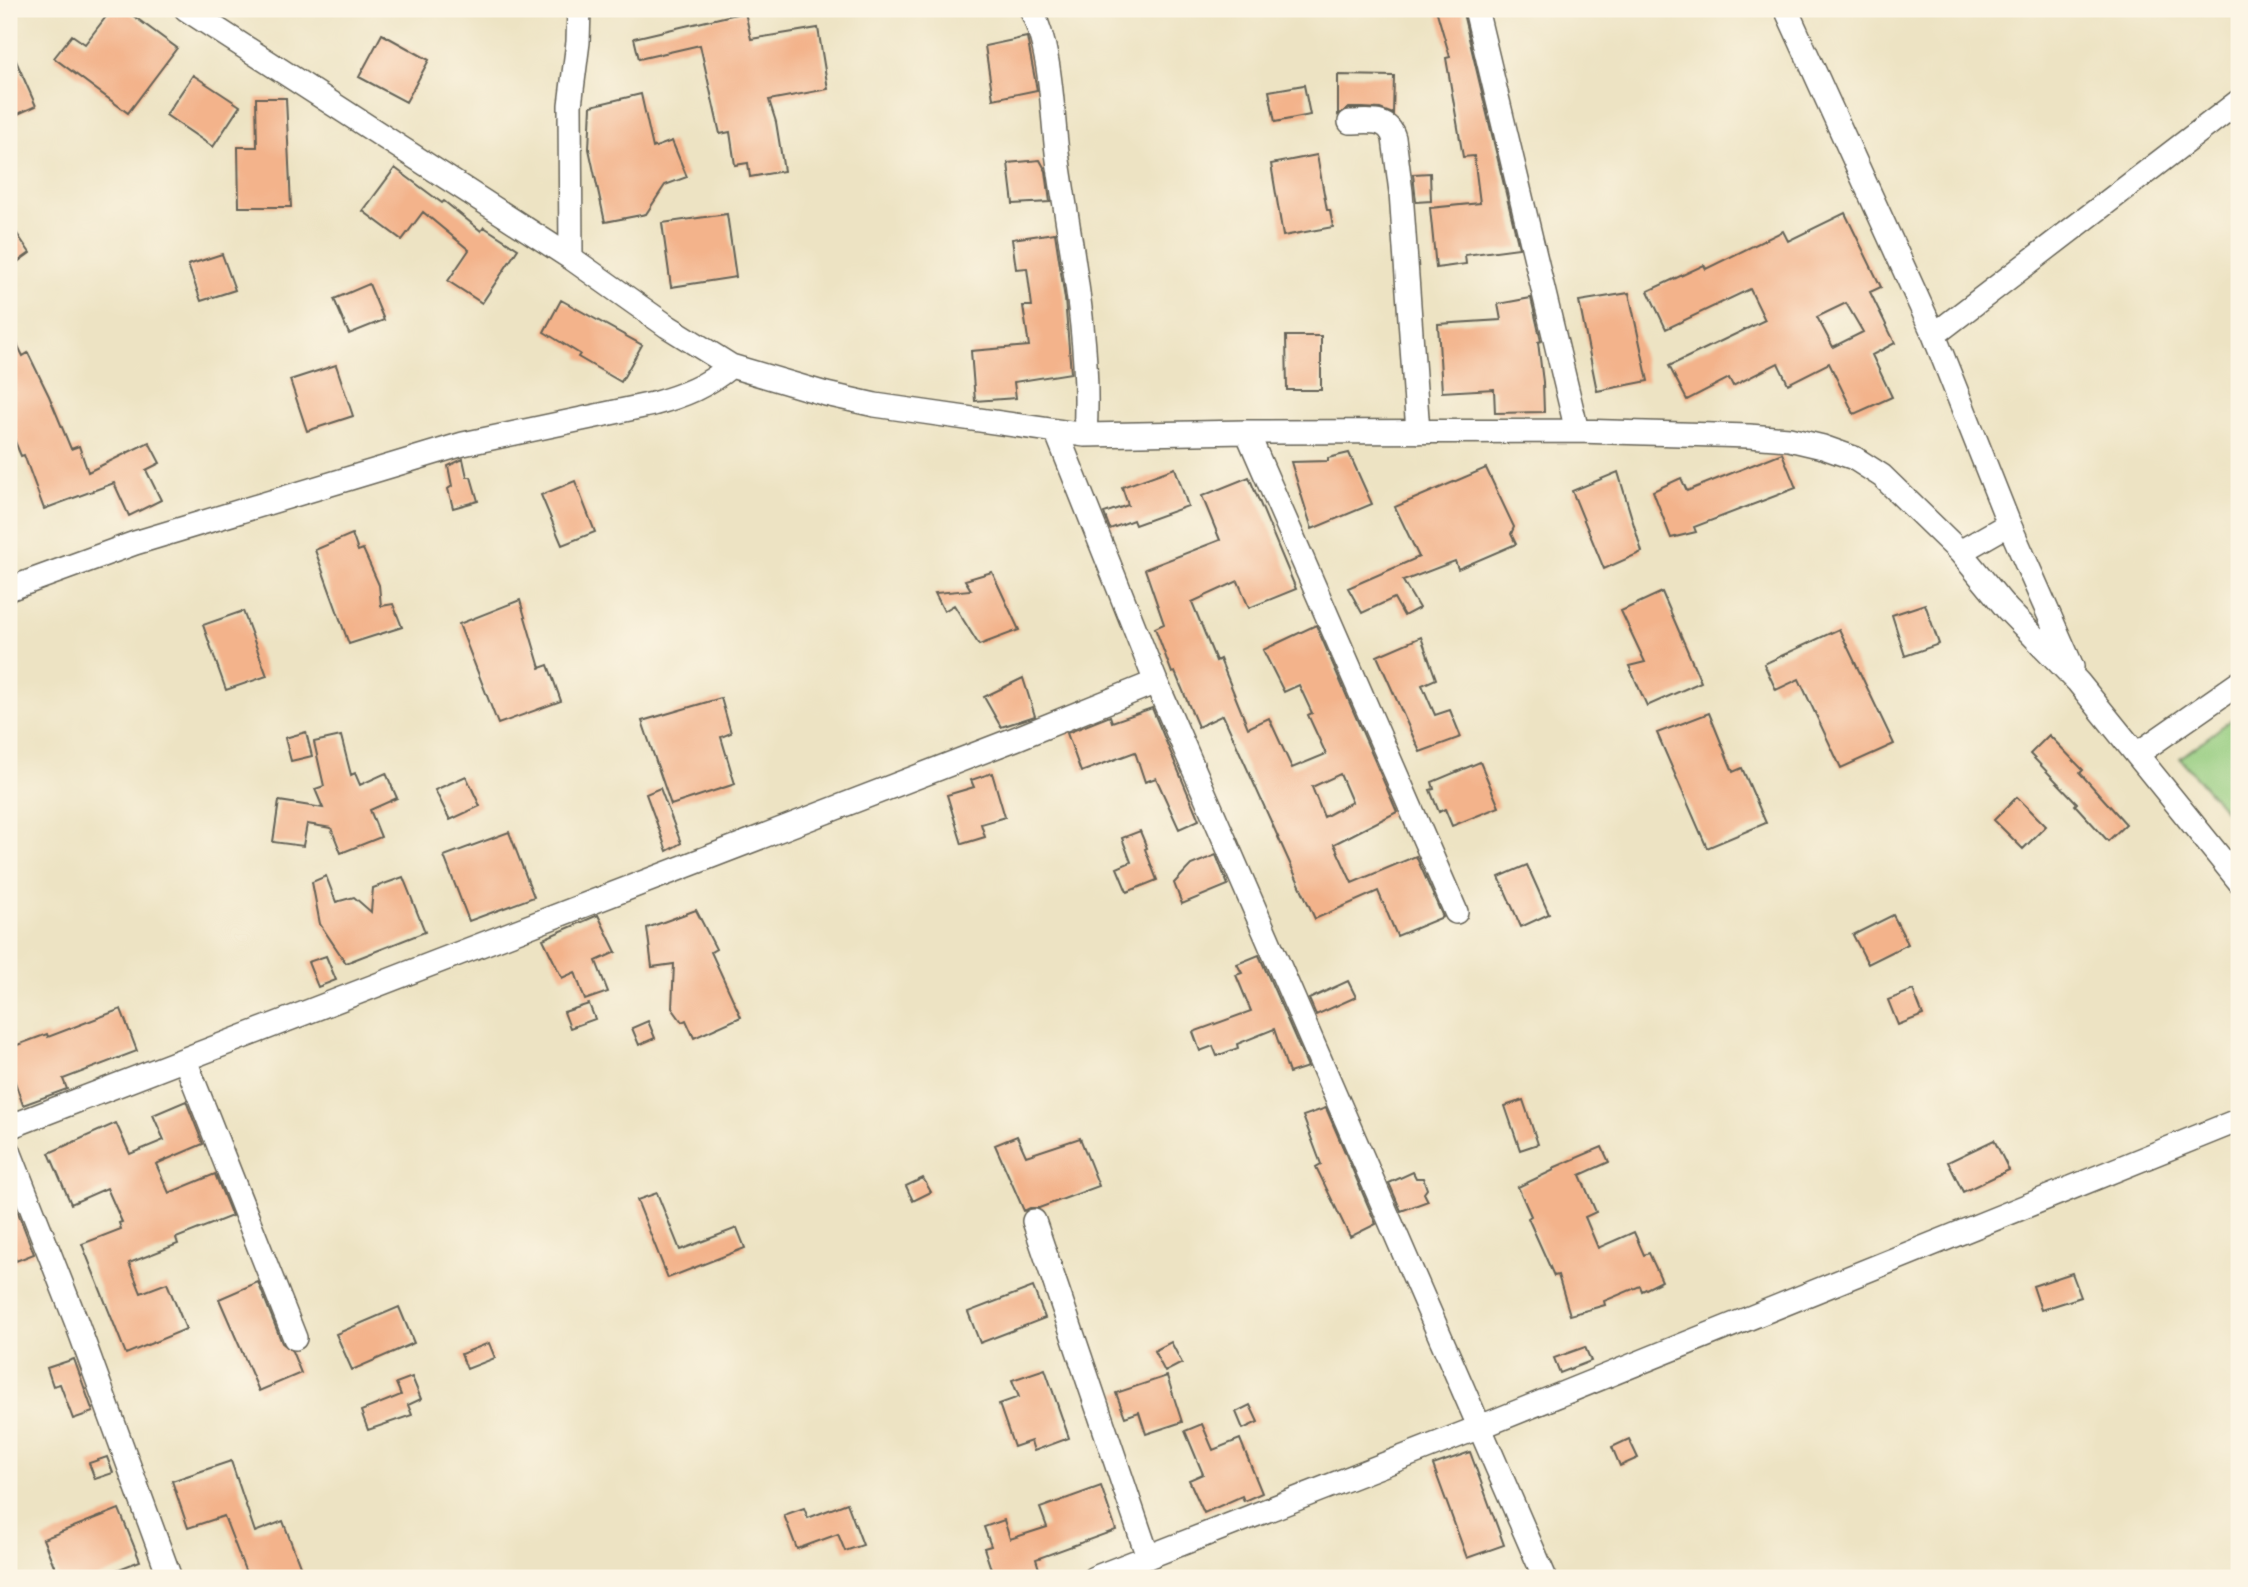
<svg xmlns="http://www.w3.org/2000/svg" width="2248" height="1587" font-family="'Libre Caslon Text',serif">
<rect width="100%" height="100%" fill="#fcf5e5"/>
<filter id="ink" filterUnits="userSpaceOnUse"><feTurbulence type="fractalNoise" baseFrequency=".0143" numOctaves="2"/><feDisplacementMap in="SourceGraphic" scale="14" xChannelSelector="R" yChannelSelector="G"/><feConvolveMatrix kernelMatrix="1 2 1 2 8 2 1 2 1" color-interpolation-filters="sRGB"/></filter>
<filter id="wash" filterUnits="userSpaceOnUse"><feTurbulence type="fractalNoise" baseFrequency=".00686" numOctaves="4" result="noise"/><feDisplacementMap in="SourceGraphic" scale="28" xChannelSelector="R" yChannelSelector="G"/><feGaussianBlur stdDeviation="1.57" result="paint"/><feColorMatrix in="noise" values="0 0 0 0 0 0 0 0 0 0 0 0 0 0 0 0 0 1.4 0 .05"/><feComposite in="paint" operator="in"/></filter>
<g filter="url(#wash)">
<rect width="100%" height="100%" fill="#ede3c3"/>
<path fill="#94cc7f" stroke="#58744e" stroke-width="2" d="M2239,714V827L2180,758Z"/>
<g id="blocks">
<path fill="#f3b38b" fill-rule="evenodd" d="M112,9H124L177,48L128,113L54,58L72,35L85,44Z
M1436,9H1462L1519,248L1465,255L1466,264L1436,268L1430,208L1480,203L1474,156L1463,157L1446,58L1450,57Z
M745,12L751,39L818,28L828,89L769,100L776,122L784,171L750,177L748,163L735,165L730,132L720,134L700,45L639,59L634,38Z
M382,34L429,60L406,102L359,77Z
M1027,37L1037,90L993,99L985,46Z
M9,45L36,106L9,118Z
M193,75L240,106L213,147L166,115Z
M1338,75L1394,76L1393,114L1380,109L1363,108H1349L1338,115Z
M1304,85L1310,115L1275,122L1269,91Z
M641,94L653,148L672,141L687,177L665,185L646,214L605,222L589,149L591,106Z
M256,98H286L291,207H239L238,147H257Z
M1317,155L1327,210H1330L1333,227L1283,236L1271,164Z
M1040,160L1046,171L1050,202L1013,204L1008,163Z
M395,168L442,203L444,201L481,231L484,227L518,249L482,303L448,281L469,250L423,212L402,240L363,211Z
M1430,173L1431,201L1416,202L1413,174Z
M1845,213L1881,287L1870,292L1895,343L1872,355L1892,397L1854,414L1829,363L1788,384L1778,363L1733,386L1729,378L1687,400L1669,366L1765,320L1750,289L1666,329L1648,291L1704,265L1706,269L1783,231L1788,241ZM1846,303L1863,332L1833,347L1817,317Z
M727,214L736,277L671,287L662,223Z
M9,222L30,253L9,268Z
M1055,233L1065,299L1071,373L1014,382L1016,398L975,401L971,351L1029,346L1023,306H1032L1027,268L1016,269L1012,239Z
M222,254L235,290L201,301L188,265Z
M369,284L384,320L349,334L334,299Z
M1629,293L1648,381L1597,391L1579,301Z
M1531,298L1541,341L1538,342L1543,382L1544,412L1495,413L1494,389L1442,392L1438,324L1501,320L1498,304Z
M561,300L642,345L621,382L578,357L580,354L544,332Z
M9,328L23,356L28,353L49,396L71,449L79,446L88,472L149,442L160,463L146,470L161,500L129,516L114,483L44,509L24,455L21,456L9,427V422L15,419L9,406Z
M1286,336H1321V390H1287Z
M336,365L353,416L307,431L290,380Z
M1349,453L1372,504L1312,529L1291,462L1328,461V458Z
M1782,453L1796,488L1694,527L1696,532L1671,538L1653,491L1681,478L1687,491Z
M463,459L467,477H471L478,501L453,508L448,489L452,486L448,466Z
M1175,468L1188,506L1135,525L1133,520L1110,529L1104,513L1128,505L1122,487Z
M1486,468L1514,527L1511,534L1516,544L1458,569L1455,561L1403,581L1419,608L1404,616L1394,598L1362,613L1348,588L1419,557L1395,507Z
M1618,472L1642,552L1604,569L1572,491Z
M1249,477L1296,589L1249,608L1238,581L1192,602L1216,661L1220,659L1248,728L1269,718L1292,768L1326,754L1308,715L1312,713L1299,685L1284,692L1263,650L1316,625L1397,812L1334,844L1352,883L1416,856L1443,917L1397,936L1378,891L1315,919L1223,715L1198,727L1175,672L1172,673L1155,628L1164,624L1145,569L1220,540L1202,496ZM1340,774L1352,802L1324,817L1312,787Z
M575,481L595,532L562,545L541,495Z
M352,534L358,551L363,549L379,585L381,606L393,604L402,627L349,644L315,550Z
M992,572L1019,630L979,645L954,605L944,611L935,593L971,590L965,580Z
M1662,592L1701,682L1647,706L1629,666L1645,662L1621,611Z
M520,600L540,668L548,665L561,701L498,724L459,624Z
M1925,604L1939,644L1905,656L1892,615Z
M243,611L267,676L226,690L203,625Z
M1839,629L1894,744L1841,768L1799,679L1776,690L1764,664Z
M1421,637L1436,679L1422,685L1435,715L1450,710L1461,737L1420,752L1377,656Z
M1023,678L1035,716L1001,727L984,697Z
M721,698L731,733L721,737L735,784L671,805L642,721Z
M1152,708L1199,820L1179,829L1156,778L1145,782L1135,752L1081,772L1067,733L1110,716L1112,722Z
M1709,713L1733,772L1742,768L1766,823L1707,848L1657,733Z
M306,732L312,756L291,761L285,738Z
M2049,735L2083,770L2080,773L2126,824L2108,841L2075,805L2077,803L2030,754Z
M341,736L351,775L355,773L360,785L386,773L397,798L370,810L381,837L341,853L331,828L307,824L303,846L273,842L279,801L323,808L315,789L324,786L314,742Z
M1480,762L1499,807L1452,826L1445,809L1439,812L1430,790L1434,789L1432,782Z
M992,773L1005,817L981,824L985,837L962,844L947,795L974,787L971,780Z
M466,776L480,806L450,820L435,790Z
M660,788L681,843L667,851L646,794Z
M2017,797L2046,826L2023,849L1994,820Z
M1140,831L1147,848L1145,849L1157,880L1127,892L1117,868L1131,862L1122,838Z
M509,832L534,897L469,921L444,856Z
M1216,855L1228,885L1182,904L1174,883L1191,865Z
M1527,865L1549,914L1521,927L1499,877Z
M326,876L336,902L354,897L371,912L373,888L403,877L425,932L346,963L320,924L312,882Z
M696,910L716,949L711,952L741,1017L694,1038L686,1020L682,1022L672,1008L674,964L652,967L647,928Z
M598,915L616,952L596,961L608,992L585,1000L575,972L562,978L543,939Z
M1893,915L1908,944L1868,964L1853,935Z
M1259,955L1308,1067L1289,1073L1274,1029L1237,1044L1238,1048L1217,1056L1213,1046L1200,1051L1193,1032L1251,1011L1236,975L1242,973L1237,964Z
M326,956L336,980L318,987L308,962Z
M1348,981L1356,997L1316,1015L1309,999Z
M1913,990L1923,1015L1898,1025L1888,1000Z
M589,1004L595,1019L570,1028L564,1012Z
M121,1009L137,1051L63,1079L67,1089L23,1105L9,1065V1048L47,1034L48,1037Z
M648,1021L655,1038L639,1045L632,1028Z
M1523,1100L1538,1144L1520,1150L1505,1106Z
M186,1101L203,1144L156,1164L169,1193L215,1174L232,1216L176,1238L178,1244L129,1263L141,1293L167,1283L186,1329L126,1354L82,1244L121,1229L119,1223L122,1222L107,1188L71,1204L49,1153L116,1123L130,1154L164,1140L153,1115Z
M1326,1108L1376,1224L1350,1237L1316,1167L1321,1164L1303,1116Z
M1017,1136L1026,1156L1080,1138L1099,1186L1039,1208H1030L1024,1211L995,1145Z
M1994,1140L2009,1170L1963,1192L1948,1162Z
M1602,1147L1609,1162L1580,1175L1596,1212L1585,1217L1598,1248L1634,1232L1644,1255L1649,1253L1662,1281L1642,1291L1640,1286L1604,1301L1605,1305L1570,1315L1558,1275L1554,1276L1528,1218L1531,1216L1518,1187L1554,1170L1553,1168Z
M1413,1172L1416,1178H1423L1427,1189L1424,1193L1428,1201L1401,1211L1389,1183Z
M923,1178L931,1192L913,1201L906,1186Z
M9,1189L34,1254L16,1261L9,1244Z
M657,1193L680,1250L737,1228L745,1248L668,1278L637,1200Z
M2072,1273L2081,1297L2041,1310L2033,1286Z
M258,1282L282,1343L292,1351L301,1373L259,1391L219,1299Z
M1033,1287L1045,1318L980,1343L968,1312Z
M399,1307L414,1343L352,1370L336,1334Z
M1171,1342L1182,1363L1165,1372L1154,1351Z
M489,1343L495,1358L467,1369L461,1354Z
M1585,1347L1591,1361L1560,1373L1554,1358Z
M74,1359L93,1412L73,1419L60,1384L53,1386L47,1368Z
M1045,1369L1069,1438L1034,1451L1031,1441L1014,1447L999,1404L1019,1397L1012,1380Z
M1167,1376L1182,1422L1146,1434L1139,1412L1125,1417L1116,1393Z
M412,1377L421,1399L408,1405L412,1415L368,1430L361,1411L401,1395L396,1383Z
M1250,1405L1258,1422L1243,1429L1236,1412Z
M1202,1424L1213,1450L1240,1439L1262,1493L1244,1501L1242,1496L1204,1513L1189,1480L1203,1474L1185,1431Z
M1629,1439L1638,1458L1620,1466L1612,1447Z
M1470,1452L1504,1545L1467,1558L1433,1465Z
M107,1457L113,1473L95,1479L89,1463Z
M231,1461L255,1532L283,1521L302,1571L283,1578H248L224,1516L188,1528L172,1481Z
M1101,1486L1116,1530L1036,1559L1040,1572L1021,1578H994L984,1548L991,1546L984,1527L1004,1520L1010,1539L1047,1527L1040,1508Z
M847,1503L863,1545L845,1551L838,1534L797,1549L784,1515L804,1508L808,1518Z
M119,1509L140,1561L96,1578H59L43,1539Z"/>
</g>
</g>
<g filter="url(#ink)">
<use href="#blocks" fill-opacity="0" stroke="#656256" stroke-width="2"/>
<g fill="none" stroke-linecap="round" stroke-linejoin="round">
<g stroke="#656256" stroke-width="26">
<path id="minor" d="M186,9L571,258L667,326L731,366L826,394L875,405L1085,435L1247,432L1577,431L1749,436L1789,439L1823,447L1854,458L1882,476L1960,552L2007,609L2078,682L2239,881
M1031,9C1053,55 1051,110 1058,160C1071,251 1091,342 1085,435
M1476,9L1577,431
M1786,9L1934,335L2009,524L2072,667
M1350,122C1368,122 1388,117 1394,138L1401,192L1418,432
M571,258L570,105L578,42L579,9
M1934,335L2239,101
M1056,431L1156,682L1545,1578
M1247,432L1456,912
M1960,552L2009,524
M9,589L135,543L463,444L653,404C685,395 705,387 731,366
M2137,754L2239,683
M185,1060L295,1338
M9,1127L1015,739L1156,682
M9,1151L76,1321L170,1578
M1034,1221L1148,1557
M1094,1578L1480,1427L2239,1120"/>
</g>
<use href="#minor" stroke="#fff" stroke-width="23"/>
</g>
</g>
<rect width="2248" height="1587" fill="none" stroke="#fcf5e5" stroke-width="35"/>
</svg>
